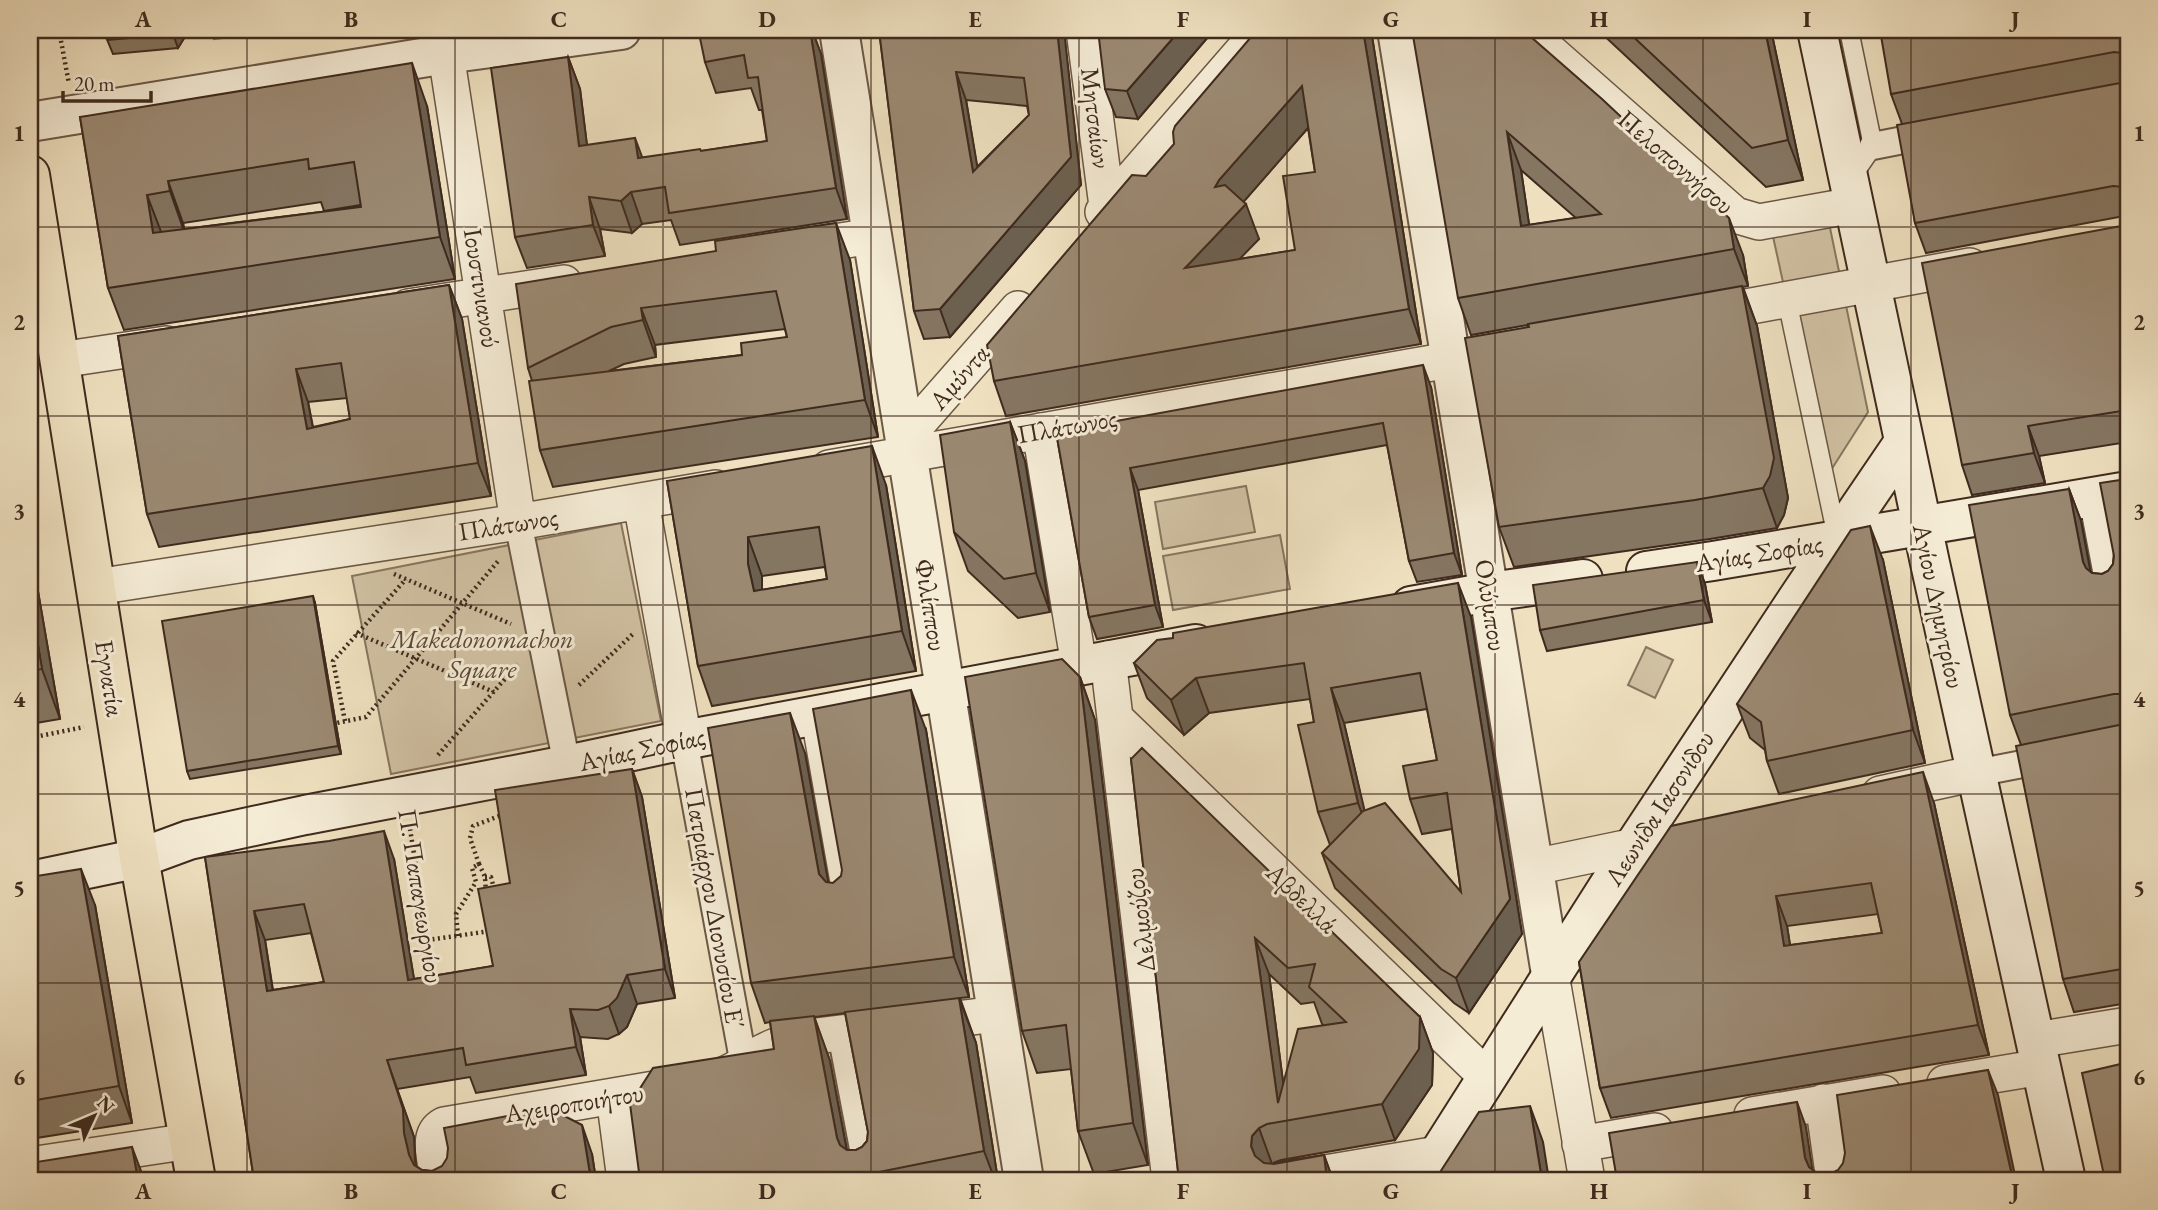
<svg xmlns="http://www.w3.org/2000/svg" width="2158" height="1210" font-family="'EB Garamond',serif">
<rect width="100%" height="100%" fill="#efe1c0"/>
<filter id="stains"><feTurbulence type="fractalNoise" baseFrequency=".00286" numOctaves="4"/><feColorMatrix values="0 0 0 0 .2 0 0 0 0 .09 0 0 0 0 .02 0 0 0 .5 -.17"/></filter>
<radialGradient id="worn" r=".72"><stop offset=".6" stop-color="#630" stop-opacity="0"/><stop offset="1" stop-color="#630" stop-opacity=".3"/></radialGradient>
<path fill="#d1c2a4" stroke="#887661" stroke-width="2" d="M215,30H247L246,35L214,39Z
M1829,223L1868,412L1826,478L1772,232Z
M1246,486L1255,532L1163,549L1155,502Z
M621,523L661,721L391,774L352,576Z
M1280,535L1290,589L1173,610L1163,556Z
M1646,647L1673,660L1655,698L1628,685Z"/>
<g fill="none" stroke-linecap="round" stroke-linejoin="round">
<g stroke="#6b5846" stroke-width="21">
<path id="service" d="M1849,30L1873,146L1851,178
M1787,300L1837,537
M810,716L843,902"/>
</g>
<g stroke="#6b5846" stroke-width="30">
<path id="pedestrian" d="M1873,146L1934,134
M2092,497L2110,591
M518,522L567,765
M684,740L744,1065
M1976,773L2053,758
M841,1033L869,1180"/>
</g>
<g stroke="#6b5846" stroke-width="38">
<path id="minor" d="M1084,30L1107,206
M1525,30L1735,215L1759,222L1854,205
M446,54L518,522
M1103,212L1261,30
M796,248L872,236
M408,307L564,283
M1702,315L1970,266
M60,360L166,344
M1040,431L1079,665
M904,439L1018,309
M829,468L1478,355
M641,502L684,740
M96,587L518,522L716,488
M1108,659L1170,1180
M1117,720L1487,1077
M1880,794L1976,773
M1534,867L1654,842
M1551,974L1587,1180
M2036,1040L2128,1025
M1945,1083L2042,1067
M614,1096L625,1180
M1823,1102L1834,1180
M1752,1115L1883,1093
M1580,1144L1655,1131
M30,1165L190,1141
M439,1180C436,1162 425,1135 444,1125L713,1079C729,1074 739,1067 753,1058C767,1048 784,1043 800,1038L997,1014
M1284,1180L1438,1154"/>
</g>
<g stroke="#6b5846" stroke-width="42">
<path id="tertiary" d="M839,30L1024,1180
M1397,30L1551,974
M30,122L446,54L621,30"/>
</g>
<g stroke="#3f2a1e" stroke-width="42">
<path id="secondary" d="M1817,30L1930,563L2066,1180
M1646,571L1713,561L2128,491
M1411,606L1489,592L1583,579
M30,881L140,858L189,840L305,815L567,765L684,740L1196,644
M1422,1180L1634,846L1802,592L1904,442"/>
</g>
<g stroke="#3f2a1e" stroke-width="42">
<path id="primary" d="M30,175L135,835L196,1180"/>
</g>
<path stroke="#3f2a1e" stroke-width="4.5" stroke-dasharray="2 3.5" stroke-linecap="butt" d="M59,30L69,84
M394,574L511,624
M356,633L494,692
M579,685L634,633
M345,721L333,661L406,579
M332,724L366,717L499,560
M30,738L84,727
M438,755L518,664
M410,829L434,979
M479,864L485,877L486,894
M485,877H491L494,889
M458,936L456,914L476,882L472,868L479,864L470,838L473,826L502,815
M427,940L491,931"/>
<use href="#service" stroke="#f5ecd6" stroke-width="18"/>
<use href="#pedestrian" stroke="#f5ecd6" stroke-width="26"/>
<use href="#minor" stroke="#f5ecd6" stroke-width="35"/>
<use href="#tertiary" stroke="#f5ecd6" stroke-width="38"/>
<use href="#secondary" stroke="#f5ecd6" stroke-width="38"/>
<use href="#primary" stroke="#efe1c0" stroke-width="38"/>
</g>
<path fill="#857662" stroke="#3f2a1e" stroke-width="2" fill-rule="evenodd" d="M103,30H189L178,48L113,54Z
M810,30H812L821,54L847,219L680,245L671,220L642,224L632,233L600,229L605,256L527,268L515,237L568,57L580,89L587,145L642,158L701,151L767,141L762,110H759L751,88L716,93L705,62Z
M879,30L1064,33L1081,185L950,337L924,339L914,311ZM966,100L1027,106L1029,115L977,167Z
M1214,30L1138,119L1116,117L1105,89Z
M1371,30L1421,344L1006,416L994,381L1146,176ZM1308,128L1315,172L1295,250L1239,259L1259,239L1243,202Z
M1523,30L1743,255L1748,286L1743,287L1757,326L1788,498L1784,515L1777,528L1710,539L1514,567L1499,527L1528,325L1471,335L1458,298ZM1521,170L1576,218L1529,225Z
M1598,30H1771L1803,180L1766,187Z
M2128,30V217L2124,216L1926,253L1915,223L1902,124L1891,94Z
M427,106L455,279L124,330L108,288L80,117ZM321,202L324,211L361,205V207L184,229L183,223Z
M2128,222V442L2039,456L2045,483L1972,495L1962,465L2121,226Z
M716,251L850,260L878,437L553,487L540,450L532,381L528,368ZM785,329L787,337L742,355L609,371L624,364L656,357L655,345Z
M449,285L462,319L491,496L159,547L147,514L118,336ZM347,398L350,419L313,427L308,402Z
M1431,387L1462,575L1417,582L1409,561L1387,445L1138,490L1163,627L1097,639L1089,617L1056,432Z
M1010,422L1025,461L1050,612L1018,618L968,571L954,532Z
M2128,475V1003L2074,1012L2063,979L2021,745L2010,715L2069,489L2081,521L2090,572L2092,573L2102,574L2108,571L2113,564L2120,480Z
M667,481L886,485L916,671L712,706L698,666ZM825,567L827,579L762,590V576Z
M30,545L60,719L30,724Z
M1883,560L1925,763L1779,794L1767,761L1765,750L1750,738L1737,704Z
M1697,562L1705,584L1712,622L1547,651L1540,630Z
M315,603L341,754L190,779L187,771Z
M1471,617L1522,934L1469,1013L1454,1003L1335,888L1322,853L1330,845L1318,812L1314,722L1310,699L1209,713L1184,735L1147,698L1134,663ZM1427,709L1437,760L1410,799L1422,834L1452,829L1461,892L1364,810L1344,723Z
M1080,677L1095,720L1148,1165L1094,1174L1078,1131L1071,1069L1037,1073L1022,1031Z
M926,730L969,997L960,998L976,1043L998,1180H640L774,1049L770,1022L765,1023L751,983L805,753L828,883H833L841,876ZM845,1013L868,1132L867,1141L862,1147L856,1150H847L830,1061L814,1017Z
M1131,759L1420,1017L1433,1053L1432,1085L1395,1140L1281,1160L1273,1163L1324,1155L1333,1180H1179ZM1269,974L1301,1004L1314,1002L1322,1024L1324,1026L1283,1082Z
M632,769L642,797L675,998L637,1004L627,1027L619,1034L608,1039L580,1037L586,1075L476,1093L470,1077L397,1089L414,1137L416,1166L422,1170L432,1171L592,1154L596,1180H254L205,857L394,859L414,979L493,966L510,883ZM311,933L324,982L273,990L265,940Z
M1934,803L1989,1055L1611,1118L1600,1088L1579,962ZM1878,914L1882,933L1790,945L1787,926Z
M30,877L95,905L132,1123L30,1139Z"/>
<path fill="#6c6050" stroke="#3f2a1e" stroke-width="2" d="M176,30H189L178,48L173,34Z
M810,30H812L821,54L847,219L836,188Z
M1057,30H1064L1081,185L950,337L940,309L1071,157Z
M1180,30H1214L1138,119L1127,91Z
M1363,30H1371L1421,344L1409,309Z
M1765,30H1771L1803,180L1788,140Z
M568,57L580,89L591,178L579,146Z
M412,63L427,106L455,279L440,237Z
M956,72L966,100L983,200L973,172Z
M1302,86L1314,121L1232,215L1215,187L1219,180Z
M1507,132L1521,170L1535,264L1521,226Z
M635,138L647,170L650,190L638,158Z
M168,181L183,223L185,234L170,191Z
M631,192L642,224L632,233L621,201Z
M147,195L163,237L153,233Z
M589,197L600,229L605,256L593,225Z
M1246,204L1259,239L1197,303L1185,268Z
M1729,218L1743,255L1748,286L1734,249Z
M836,223L850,260L878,437L865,400Z
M449,285L462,319L491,496L478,463Z
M1742,286L1757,326L1788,498L1784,515L1777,528L1763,488Z
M641,308L655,345L656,357L643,320Z
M1423,365L1431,387L1462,575L1454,553Z
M296,369L308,402L319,462L307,429Z
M1010,422L1025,461L1050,612L1036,573Z
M2028,426L2039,456L2045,483L2034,453Z
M872,446L886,485L916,671L902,631Z
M1130,468L1138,490L1163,627L1155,605Z
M2069,489L2081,521L2095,595L2083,562Z
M1870,526L1883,560L1925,763L1913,730Z
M748,537L762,576V603L754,591L748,564Z
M30,545L60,719L42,669L30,598Z
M1697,562L1705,584L1712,622L1704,600Z
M1458,583L1471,617L1522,934L1469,1013L1456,978L1510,899Z
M313,596L315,603L341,754L338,746Z
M1080,677L1095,720L1148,1165L1133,1123Z
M1196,678L1209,713L1184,735L1171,700Z
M1331,688L1344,723L1371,838L1358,803Z
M911,690L926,730L969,997L954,957Z
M790,713L805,753L834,914L819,874Z
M632,769L642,797L675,998L665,969Z
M1923,772L1934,803L1989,1055L1978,1025Z
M384,831L394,859L419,1009L408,980Z
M81,869L95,905L132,1123L119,1086Z
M1776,896L1787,926L1795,976L1784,946Z
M254,911L265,940L277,1019L267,991Z
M1255,938L1269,974L1288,1120L1278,1103Z
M627,975L637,1004L627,1027L619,1034L609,1006Z
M959,998L976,1043L998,1180H995L984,1151Z
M570,1009L580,1037L586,1075L576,1047Z
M814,1016L830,1061L852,1178L837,1138Z
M1420,1017L1433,1053L1432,1085L1395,1140L1382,1104Z
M387,1060L414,1137L415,1161L418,1180L409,1155Z
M1988,1070L1998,1095L2016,1180H2013Z
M1797,1102L1806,1127L1814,1180L1805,1158Z
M1530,1106L1543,1142L1549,1180H1542Z
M582,1125L592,1154L596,1180H591Z
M1259,1128L1272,1164L1264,1180L1251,1146L1252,1136Z
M132,1147L141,1171L142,1180H138Z
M1324,1155L1333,1180H1327Z"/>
<path fill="#9b8972" stroke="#3f2a1e" stroke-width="2" fill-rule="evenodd" d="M104,30H176L173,34L108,40Z
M756,30H810L836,188L669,213L665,187L631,192L621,201L589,197L593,225L515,237L491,68L568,57L579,146L635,138L638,158L700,149L701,151L767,141L758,77L748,78L744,55L705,62L700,38Z
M879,30H1057L1071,157L940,309L914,311ZM956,72L1024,78L1029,115L973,172Z
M1098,30H1180L1127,91L1105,89Z
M1257,30H1363L1409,309L994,381L987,345L1132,175L1146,176L1174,144L1173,132L1175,126ZM1302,86L1315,172L1283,176L1295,250L1185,268L1246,204L1225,185L1215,187L1219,180Z
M1412,30H1523L1602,99L1729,218L1734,249L1458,298ZM1507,132L1601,214L1521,226Z
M1626,30H1765L1788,140L1752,148Z
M1880,30H2128V57L2122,53L2114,52L1891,94Z
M412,63L440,237L108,288L80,117ZM308,159L309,169L354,162L361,207L153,233L147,195L170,191L168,181Z
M2128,79V190L2124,187L2113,186L1915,223L1897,125L2120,83Z
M2128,222V410L2028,426L2034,453L1962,465L1922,263L2121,226Z
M836,223L865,400L540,450L529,381L742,355L741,343L787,337L776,291L641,308L643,320L611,327L528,368L516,284L716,251L715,241Z
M449,285L478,463L147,514L118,336ZM341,363L350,419L307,429L296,369Z
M1742,286L1774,458L1770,476L1763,488L1695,500L1499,527L1465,338L1529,327L1528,324Z
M1423,365L1454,553L1409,561L1383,423L1130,468L1155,605L1089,617L1056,432Z
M1010,422L1036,573L1004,579L954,532L940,435Z
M872,446L902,631L698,666L667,481ZM819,527L827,579L754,591L748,564V537Z
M2128,475V700L2120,694H2114L2010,715L1969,505L2069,489L2083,562L2086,568L2092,573L2102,574L2108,571L2113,564L2114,556L2100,483L2120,480Z
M1870,526L1913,730L1767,761L1761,722L1737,704L1851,530Z
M1697,562L1704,600L1540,630L1533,585Z
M1458,583L1510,899L1456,978L1441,969L1322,853L1363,811L1385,803L1461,892L1447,793L1410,799L1403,766L1437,760L1420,673L1331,688L1358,803L1318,812L1298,725L1314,722L1304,663L1196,678L1171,700L1134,663L1157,640L1173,638V633Z
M313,596L338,746L187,771L162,621Z
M30,598L42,669L30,671Z
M1062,659L1080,677L1133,1123L1078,1131L1066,1025L1022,1031L965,677Z
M911,690L954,957L751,983L708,728L790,713L819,874L826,882L833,883L841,876L842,870L813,709Z
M2128,719V968L2063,979L2016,746L2119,725L2127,721Z
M1142,748L1420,1017L1419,1049L1382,1104L1267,1124L1259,1128L1252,1136L1251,1146L1255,1156L1264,1163L1274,1164L1324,1155L1327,1180H1179L1131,759ZM1255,938L1288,968L1315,964L1309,987L1346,1022L1298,1029L1278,1103Z
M632,769L665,969L627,975L617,998L609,1006L598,1010L570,1009L576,1047L466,1065L463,1048L387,1060L403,1109L404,1133L409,1155L414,1165L422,1170L432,1171L442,1166L447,1158L448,1148L444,1128L549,1108L582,1125L591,1180H254L205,857L329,841L384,831L408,980L493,966L478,889L510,883L495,790ZM304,904L324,982L267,991L254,911Z
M1923,772L1978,1025L1600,1088L1579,962L1671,826ZM1871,883L1882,933L1784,946L1776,896Z
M81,869L119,1086L30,1101V877Z
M959,998L984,1151L839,1180H640L630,1104L653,1068L774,1049L770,1021L814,1016L837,1138L840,1145L847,1150H856L862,1147L867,1141L868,1132L845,1012Z
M2125,1063L2127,1069H2128V1180H2105L2082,1073Z
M1988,1070L2013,1180H1617L1609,1133L1797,1102L1805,1158L1809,1167L1817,1173L1828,1175L1838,1170L1843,1163L1845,1153L1837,1095Z
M1530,1106L1542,1180H1435L1479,1112Z
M132,1147L138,1180H30V1163Z"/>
<path fill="none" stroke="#3f2a1e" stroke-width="2" stroke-opacity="0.55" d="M247,30V1180M455,30V1180M663,30V1180M871,30V1180M1079,30V1180M1287,30V1180M1495,30V1180M1703,30V1180M1911,30V1180M30,227H2128M30,416H2128M30,605H2128M30,794H2128M30,983H2128"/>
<g text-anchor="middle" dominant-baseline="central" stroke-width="6" stroke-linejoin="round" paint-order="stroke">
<g font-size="26" fill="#3f2a1e" stroke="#f5ecd6">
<text transform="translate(1096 118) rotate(83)">Μητσαίων</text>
<text transform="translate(1676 162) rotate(41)">Πελοποννήσου</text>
<text transform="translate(482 288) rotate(81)">Ιουστινιανού</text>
<text transform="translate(959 377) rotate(-49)">Αμύντα</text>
<text transform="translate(1067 426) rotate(-10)">Πλάτωνος</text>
<text transform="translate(508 524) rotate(-9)">Πλάτωνος</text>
<text transform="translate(1759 553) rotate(-9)">Αγίας Σοφίας</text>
<text transform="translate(931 605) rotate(81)">Φιλίππου</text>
<text transform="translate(1491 605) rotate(81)">Ολύμπου</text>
<text transform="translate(1939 606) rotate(78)">Αγίου Δημητρίου</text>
<text transform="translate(110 678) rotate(81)">Εγνατία</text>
<text transform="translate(642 749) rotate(-12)">Αγίας Σοφίας</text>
<text transform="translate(1659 808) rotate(-57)">Λεωνίδα Ιασονίδου</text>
<text transform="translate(421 896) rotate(81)">Π. Παπαγεωργίου</text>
<text transform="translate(1302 898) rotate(44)">Αβδελλά</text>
<text transform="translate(715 908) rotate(80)">Πατριάρχου Διονυσίου Ε΄</text>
<text transform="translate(1140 920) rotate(-97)">Δελμούζου</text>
<text transform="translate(574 1103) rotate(-9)">Αχειροποιήτου</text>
</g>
<g font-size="26" font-style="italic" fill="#5c4839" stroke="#f5ecd6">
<text x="482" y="639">Makedonomachon<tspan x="482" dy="30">Square</tspan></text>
</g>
</g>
<rect width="2158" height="1210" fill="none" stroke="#efe1c0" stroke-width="77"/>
<g transform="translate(94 1116) rotate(46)" stroke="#f5ecd6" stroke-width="5" paint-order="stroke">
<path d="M0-5L12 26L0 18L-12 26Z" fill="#3f2a1e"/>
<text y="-10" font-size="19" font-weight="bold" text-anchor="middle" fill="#3f2a1e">N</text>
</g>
<path d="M63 91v10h88v-10" fill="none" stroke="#3f2a1e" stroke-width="3.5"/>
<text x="74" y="91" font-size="21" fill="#3f2a1e" stroke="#f5ecd6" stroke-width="5" paint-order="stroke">20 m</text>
<rect x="38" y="38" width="2082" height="1134" fill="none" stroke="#3f2a1e" stroke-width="2.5"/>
<g font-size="23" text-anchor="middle" font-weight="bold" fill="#3f2a1e">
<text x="143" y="27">A</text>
<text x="351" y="27">B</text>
<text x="559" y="27">C</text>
<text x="767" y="27">D</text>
<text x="975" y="27">E</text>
<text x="1183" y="27">F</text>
<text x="1391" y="27">G</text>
<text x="1599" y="27">H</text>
<text x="1807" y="27">I</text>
<text x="2015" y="27">J</text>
<text x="19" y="141">1</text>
<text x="2139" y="141">1</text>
<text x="19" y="330">2</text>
<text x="2139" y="330">2</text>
<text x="19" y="519">3</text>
<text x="2139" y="519">3</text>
<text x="19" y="707">4</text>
<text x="2139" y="707">4</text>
<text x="19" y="896">5</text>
<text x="2139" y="896">5</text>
<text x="19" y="1085">6</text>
<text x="2139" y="1085">6</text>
<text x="143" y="1199">A</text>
<text x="351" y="1199">B</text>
<text x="559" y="1199">C</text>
<text x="767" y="1199">D</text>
<text x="975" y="1199">E</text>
<text x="1183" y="1199">F</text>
<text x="1391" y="1199">G</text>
<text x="1599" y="1199">H</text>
<text x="1807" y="1199">I</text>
<text x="2015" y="1199">J</text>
</g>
<rect width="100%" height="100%" filter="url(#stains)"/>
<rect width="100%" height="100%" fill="url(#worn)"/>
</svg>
